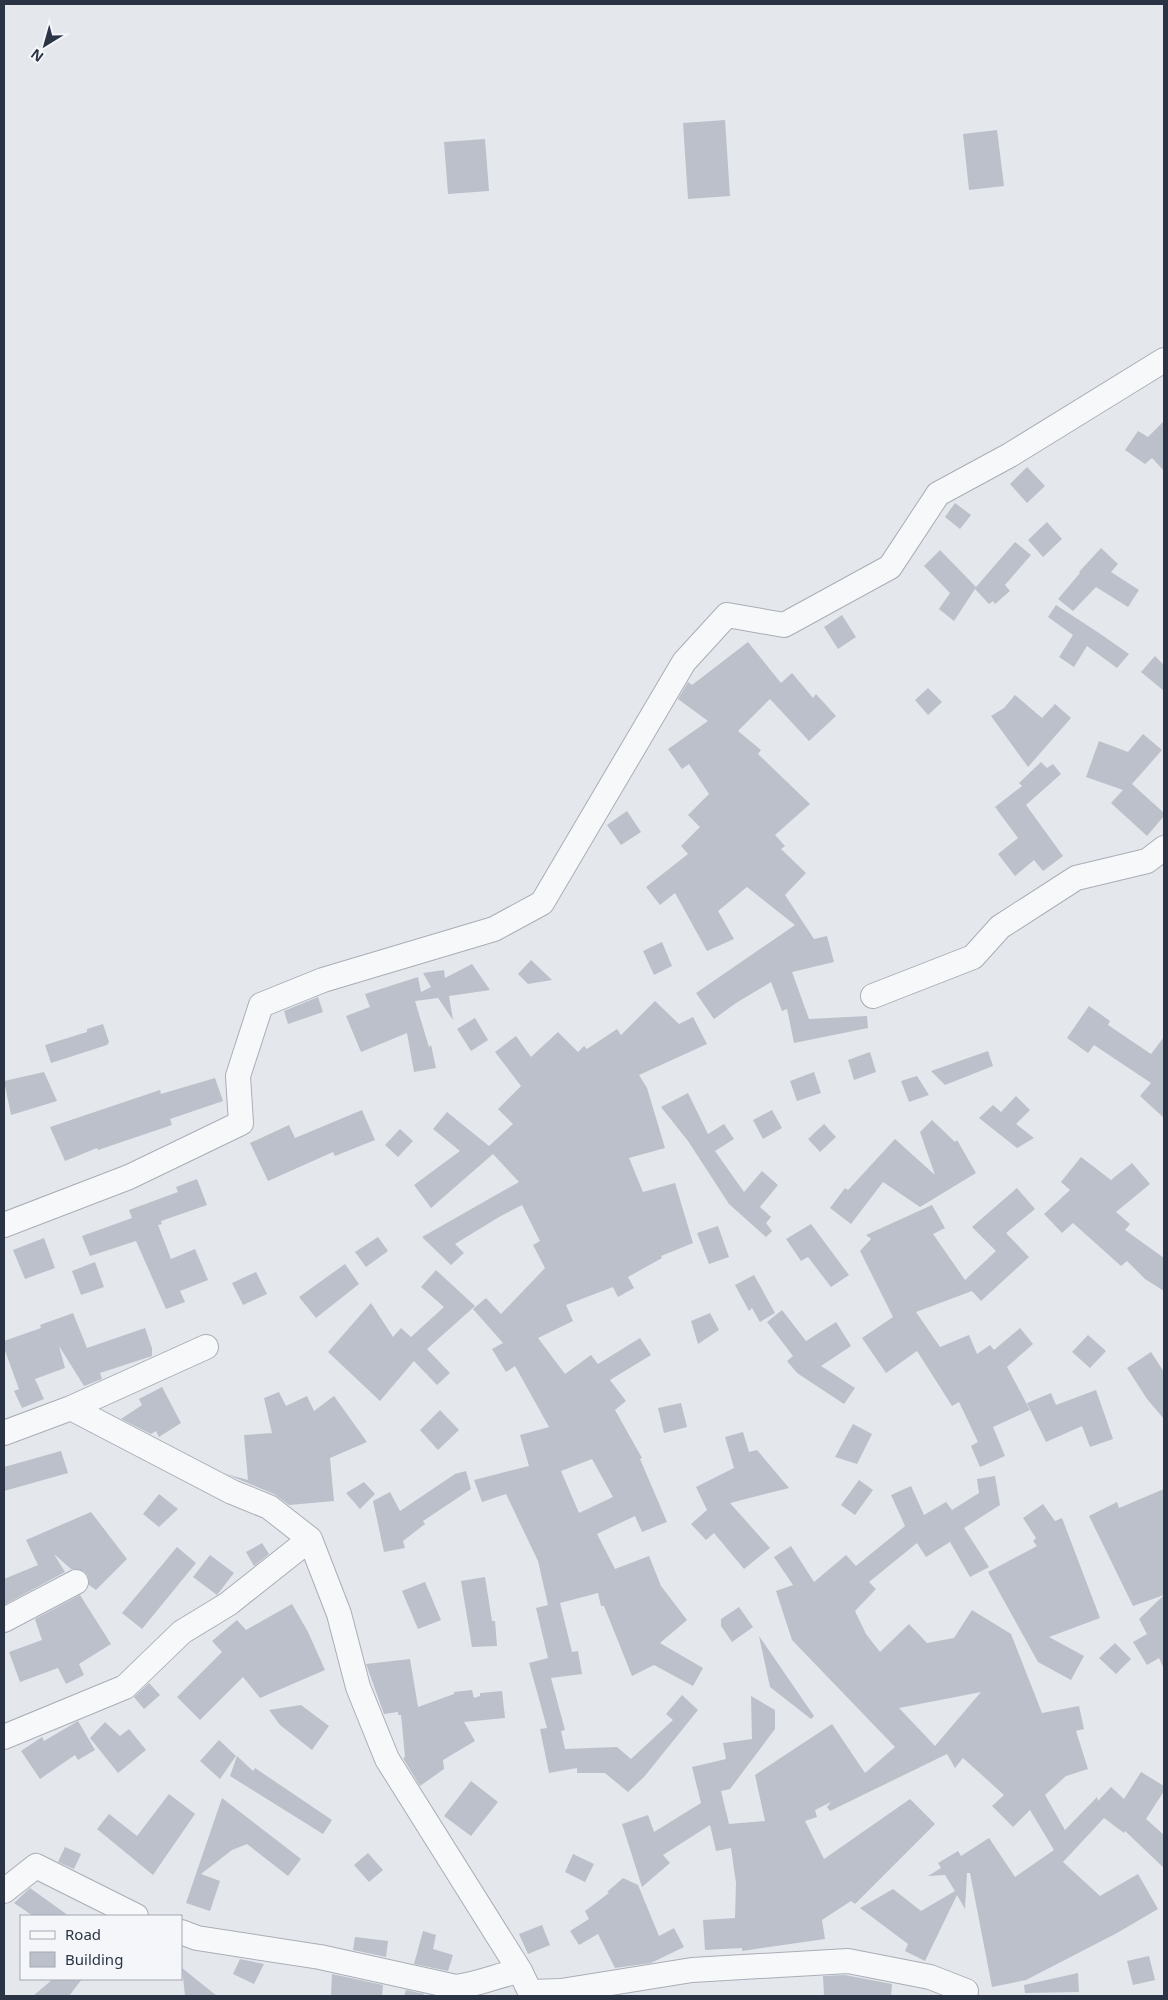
<svg xmlns="http://www.w3.org/2000/svg" width="1168" height="2000" font-family="'Noto Sans',sans-serif">
<rect width="100%" height="100%" fill="#e4e7ec"/>
<path fill="#bbc0ca" fill-rule="evenodd" d="M725,120L730,196L688,199L683,123Z
M997,130L1004,186L969,190L963,134Z
M485,139L489,191L448,194L444,142Z
M1164,421V471L1152,458L1145,464L1125,450L1138,431L1148,437Z
M1027,467L1045,486L1027,503L1010,484Z
M955,503L971,515L960,529L945,517Z
M1047,522L1062,539L1043,557L1028,540Z
M1015,542L1031,555L1005,585L1010,591L995,604L993,601L989,604L975,589L954,621L939,609L950,593L924,566L940,550L976,587Z
M1101,548L1118,564L1111,572L1139,590L1128,607L1096,587L1073,611L1058,599L1080,573L1079,572Z
M1056,605L1099,633L1129,654L1117,668L1087,646L1074,667L1059,657L1073,635L1048,617Z
M842,615L856,637L838,649L824,627Z
M748,642L781,683L792,673L813,698L816,694L836,716L809,741L770,699L738,731L761,750L758,754L810,804L775,835L785,846L781,849L806,873L785,895L814,939L827,936L834,962L792,972L809,1019L867,1016L868,1028L794,1043L787,1009L782,1011L771,982L736,1003L714,1019L696,993L795,925L747,887L718,911L734,939L707,951L675,893L660,905L646,887L688,854L681,846L700,827L688,815L709,794L689,764L682,769L668,749L708,721L678,699L688,682L692,685Z
M1155,656L1164,665V691L1141,672Z
M928,688L942,702L928,715L915,700Z
M1015,695L1042,718L1055,704L1071,718L1028,767L991,716L1004,708Z
M1143,734L1162,750L1132,784L1164,813V816L1147,836L1111,803L1123,790L1086,777L1099,741L1128,752Z
M1041,762L1047,768L1053,764L1061,774L1026,805L1063,856L1043,871L1034,860L1015,876L998,854L1018,838L995,807L1022,786L1019,783Z
M627,811L641,832L621,845L607,825Z
M662,942L672,966L654,975L643,951Z
M531,960L552,980L528,984L518,974Z
M472,964L490,990L449,996L453,1020L438,998L415,1001L429,1047L431,1045L436,1068L414,1072L407,1033L361,1052L346,1016L370,1007L365,994L418,977L421,992L431,987L423,973L444,970L445,978Z
M318,997L323,1012L288,1024L284,1011Z
M655,1001L679,1024L693,1017L707,1044L639,1075L647,1088L665,1148L629,1158L643,1192L675,1183L693,1243L661,1256L662,1258L628,1277L634,1288L618,1297L613,1287L566,1305L573,1321L538,1338L565,1374L591,1355L598,1364L640,1338L651,1355L610,1380L626,1401L615,1410L642,1458L640,1459L667,1522L642,1532L635,1516L597,1534L615,1569L649,1556L661,1586L687,1620L660,1643L703,1668L693,1686L654,1665L632,1676L604,1606H601L598,1593L560,1603L572,1652L578,1651L582,1674L551,1678L565,1730L561,1731L565,1749L617,1747L631,1759L673,1720L666,1714L682,1695L698,1710L644,1777L628,1792L605,1773H577V1768L549,1773L540,1729L547,1728L529,1663L548,1658L536,1608L548,1605L538,1561L506,1494L482,1502L474,1480L529,1466L520,1435L549,1427L515,1366L506,1372L492,1349L503,1343L473,1309L486,1298L501,1314L545,1268L533,1245L540,1241L522,1205L499,1217L455,1244L464,1253L451,1265L422,1237L519,1182L493,1154L431,1208L414,1185L460,1151L433,1129L447,1112L489,1146L513,1124L498,1109L521,1086L495,1052L516,1036L531,1057L558,1032L578,1052L584,1046L587,1049L617,1029L621,1035ZM592,1459L613,1497L579,1513L561,1471Z
M1089,1006L1110,1021L1108,1025L1151,1054L1164,1037V1118L1140,1096L1151,1083L1094,1045L1088,1053L1067,1038Z
M475,1018L488,1040L471,1051L457,1029Z
M103,1024L109,1042L107,1045L51,1063L45,1045L87,1032V1029Z
M988,1051L993,1066L945,1085L931,1071Z
M870,1052L876,1072L854,1080L848,1060Z
M44,1072L57,1101L11,1115L4,1081Z
M814,1072L821,1093L797,1101L790,1081Z
M917,1076L929,1095L909,1102L901,1081Z
M215,1078L223,1101L170,1119L172,1125L98,1150L97,1148L65,1161L50,1127L160,1090L161,1094Z
M688,1093L708,1134L724,1124L734,1139L715,1151L744,1192L762,1171L778,1185L760,1207L771,1217L766,1223L772,1231L766,1237L729,1204L688,1141L661,1107Z
M1016,1096L1030,1110L1016,1124L1034,1138L1017,1148L979,1118L993,1105L1001,1112Z
M362,1110L375,1140L335,1156L333,1152L268,1181L250,1143L289,1125L295,1138Z
M772,1110L782,1128L763,1139L753,1120Z
M932,1120L955,1142L957,1140L976,1173L920,1207L883,1182L851,1224L830,1208L845,1188L848,1190L895,1139L935,1175L920,1132Z
M824,1124L836,1137L820,1152L808,1139Z
M400,1129L413,1141L398,1157L385,1145Z
M1081,1157L1111,1180L1132,1163L1150,1184L1116,1212L1130,1224L1125,1230L1164,1258V1291L1145,1279L1127,1261L1121,1266L1073,1223L1062,1233L1044,1214L1070,1190L1061,1182Z
M197,1179L207,1205L161,1221L162,1224L158,1225L171,1259L195,1249L208,1280L180,1291L185,1302L166,1309L136,1241L90,1256L82,1236L132,1218L129,1210L178,1192L176,1187Z
M1017,1188L1035,1209L1006,1233L1029,1257L981,1301L972,1291L916,1312L940,1347L969,1335L977,1354L990,1345L994,1350L1020,1328L1033,1344L1007,1367L1030,1410L993,1427L1005,1456L980,1467L971,1446L978,1442L959,1402L952,1406L917,1351L886,1373L862,1338L893,1317L860,1251L871,1239L866,1235L932,1205L945,1228L933,1234L965,1280L996,1251L972,1227Z
M811,1224L849,1275L831,1287L808,1257L801,1261L786,1239Z
M718,1226L729,1257L709,1264L697,1233Z
M378,1237L388,1251L366,1267L355,1252Z
M44,1238L55,1268L25,1279L13,1250Z
M95,1262L104,1287L81,1295L72,1271Z
M345,1264L359,1284L316,1318L299,1297Z
M436,1270L475,1306L427,1349L450,1373L437,1385L414,1361L380,1401L328,1352L371,1303L393,1337L401,1328L411,1337L444,1307L421,1287Z
M256,1272L267,1294L243,1305L232,1283Z
M754,1275L775,1313L760,1322L752,1308L749,1311L735,1285Z
M782,1310L806,1341L836,1322L851,1346L821,1366L855,1388L844,1404L797,1373L787,1361L793,1356L767,1322Z
M73,1313L87,1348L145,1328L152,1348V1356L100,1373L102,1379L84,1386L59,1346L65,1368L35,1379L44,1399L22,1408L14,1391L19,1389L4,1348V1341L41,1328L40,1325Z
M710,1313L719,1330L698,1344L691,1321Z
M1088,1335L1106,1351L1090,1368L1072,1352Z
M1151,1352L1164,1372V1419L1147,1399L1127,1368Z
M162,1387L181,1423L159,1437L156,1431L151,1434L121,1419L142,1405L139,1399Z
M1096,1390L1113,1439L1090,1447L1082,1426L1046,1442L1027,1403L1051,1393L1056,1405Z
M279,1392L286,1406L307,1396L314,1411L334,1396L367,1442L330,1458L334,1501L289,1505L274,1494L226,1474L248,1480L244,1435L272,1433L264,1398Z
M681,1403L687,1427L664,1433L658,1408Z
M440,1410L459,1430L438,1450L420,1430Z
M853,1424L872,1434L857,1464L835,1457Z
M743,1432L749,1452L757,1450L789,1488L730,1503L770,1548L744,1569L714,1533L706,1540L691,1524L707,1510L696,1487L734,1468L725,1437Z
M61,1451L68,1473L4,1491V1467Z
M466,1471L471,1489L423,1521L425,1524L403,1541L405,1548L384,1552L373,1501L390,1492L400,1511L455,1474Z
M995,1476L1000,1505L964,1528L989,1567L970,1577L950,1542L926,1557L917,1543L869,1582L876,1589L855,1611L866,1634L880,1652L909,1624L927,1643L954,1638L972,1610L1011,1634L1042,1713L1079,1706L1084,1729L1076,1731L1088,1769L1066,1776L1045,1795L1065,1830L1097,1797L1098,1801L1111,1787L1124,1799L1141,1772L1164,1786V1791L1146,1819L1164,1835V1868L1125,1831L1124,1833L1104,1818L1063,1862L1100,1896L1138,1874L1158,1909L1117,1933L1026,1980L992,1987L970,1873H967L965,1909L957,1895L925,1961L905,1951L908,1944L860,1908L893,1889L921,1911L955,1891L945,1875L928,1876L941,1868L938,1863L958,1851L961,1856L989,1838L1015,1877L1054,1850L1030,1810L1013,1827L992,1806L1004,1795L963,1758L955,1768L947,1754L830,1811L827,1807L831,1802L815,1810L817,1817L805,1821L824,1859L910,1799L935,1824L855,1904L851,1901L822,1920L825,1939L742,1951V1948L705,1950L703,1920L735,1918L736,1883L731,1848L716,1851L710,1825L663,1855L670,1863L642,1887L622,1824L648,1815L654,1832L701,1803L692,1767L726,1759L723,1743L752,1739L751,1696L775,1710V1729L730,1789L721,1791L729,1824L765,1821L755,1775L832,1724L865,1773L895,1747L792,1640L776,1591L793,1585L774,1557L791,1546L814,1582L846,1555L856,1566L905,1526L891,1495L911,1486L924,1515L946,1502L952,1510L979,1493L977,1479ZM981,1692L935,1746L899,1708Z
M859,1480L873,1490L855,1515L841,1505Z
M364,1482L375,1494L360,1509L346,1493Z
M1164,1489V1595L1133,1606L1089,1516L1117,1502L1119,1508Z
M159,1494L178,1509L159,1527L143,1514Z
M1043,1504L1055,1521L1062,1518L1100,1618L1049,1637L1084,1656L1071,1680L1038,1662L988,1572L1037,1546L1033,1541L1036,1538L1023,1518Z
M91,1512L127,1559L96,1590L89,1585L88,1576L84,1571L71,1569L54,1554L65,1572L4,1605V1579L38,1565L26,1540Z
M262,1543L269,1554L254,1566L246,1552Z
M177,1547L196,1563L142,1629L122,1613Z
M210,1555L234,1573L217,1595L193,1577Z
M485,1577L492,1621H495L497,1646L472,1647L461,1581Z
M425,1582L441,1620L418,1629L402,1591Z
M80,1595L111,1644L79,1664L84,1675L66,1684L58,1668L20,1682L9,1652L42,1640L35,1619Z
M1164,1595V1669L1159,1658L1147,1665L1133,1642L1147,1634L1139,1619Z
M292,1604L308,1632L325,1670L260,1698L243,1677L200,1720L177,1697L222,1652L212,1641L237,1620L246,1630Z
M739,1607L753,1627L732,1642L721,1626V1619Z
M759,1636L814,1716L811,1719L770,1687Z
M1115,1643L1131,1659L1116,1674L1099,1658Z
M410,1659L418,1707L454,1694V1692L472,1690L474,1698L480,1696V1693L502,1691L505,1718L464,1722L475,1741L443,1760L444,1769L420,1786L403,1758L405,1757L401,1715H398V1712L384,1714L366,1664Z
M149,1683L160,1695L144,1709L134,1697Z
M301,1705L329,1726L312,1750L280,1725L269,1710Z
M78,1721L95,1750L78,1760L75,1755L40,1779L21,1751L42,1737L44,1741Z
M105,1722L120,1736L129,1729L146,1750L118,1773L90,1738Z
M219,1740L236,1756L220,1779L200,1761Z
M237,1756L253,1771L255,1768L332,1820L323,1834L230,1776Z
M471,1781L498,1802L471,1836L444,1816Z
M169,1794L195,1814L153,1875L97,1829L109,1814L137,1836Z
M222,1798L301,1859L288,1876L247,1844L232,1850L201,1874L220,1881L210,1911L186,1903Z
M65,1847L81,1854L74,1869L58,1862Z
M368,1853L383,1870L369,1882L354,1865Z
M573,1854L594,1864L585,1882L565,1872Z
M623,1878L638,1885L659,1936L674,1928L684,1947L651,1963L615,1968L598,1934L579,1945L570,1931L589,1919L585,1911L609,1893L607,1892Z
M30,1888L69,1916H33L14,1903Z
M542,1925L550,1945L528,1954L519,1934Z
M423,1931L436,1935L433,1949L453,1955L448,1971L414,1964Z
M355,1937L388,1941L386,1957L353,1950Z
M1149,1956L1155,1980L1133,1985L1127,1961Z
M240,1959L264,1964L254,1984L233,1974Z
M182,1968L217,1996H185Z
M1078,1973L1079,1992L1025,1993L1024,1985Z
M332,1974L383,1985L382,1996H331Z
M845,1975L892,1984L891,1996H824L823,1976Z
M53,1979H82L69,1996H33Z
M406,1990L424,1994V1996H404Z"/>
<g fill="none" stroke-linecap="round" stroke-linejoin="round">
<g stroke="#a9aeb7" stroke-width="26">
<path id="street" d="M873,996L973,957L1000,927L1076,878L1147,861L1164,848
M4,1225L129,1177L241,1123L238,1076L261,1005L323,980L494,929L542,903L684,662L727,615L784,625L890,567L938,494L1010,455L1164,360
M71,1408L232,1492L269,1507L310,1539L339,1614L358,1687L387,1759L520,1971L532,1996
M4,1433L71,1408L206,1347
M4,1620L76,1582
M4,1737L125,1687L182,1632L228,1604L310,1539
M4,1891L36,1866L136,1916
M181,1932L197,1938L320,1957L456,1987C479,1984 498,1975 520,1971
M530,1992L561,1991L692,1970L848,1961L930,1977L966,1991"/>
</g>
<use href="#street" stroke="#f7f8fa" stroke-width="24"/>
</g>
<rect width="1168" height="2000" fill="none" stroke="#2b3445" stroke-width="10"/>
<rect x="20" y="1915" width="162" height="65" fill="#f4f6f9" stroke="#a4a8b1"/>
<rect x="30" y="1931" width="25" height="8" fill="#f7f8fa" stroke="#a4a8b1"/>
<text x="65" y="1940" font-size="15" fill="#2b3445">Road</text>
<rect x="30" y="1952" width="25" height="15" fill="#bbc0ca" stroke="#a4a8b1"/>
<text x="65" y="1965" font-size="15" fill="#2b3445">Building</text>
<g transform="translate(45 45) rotate(217)" stroke="#f4f6f9" stroke-width="4" paint-order="stroke">
<path d="M0-4L9 19L0 12L-9 19Z" fill="#2b3445"/>
<text y="-8" font-size="14" font-weight="bold" text-anchor="middle" fill="#2b3445">N</text>
</g>
</svg>
